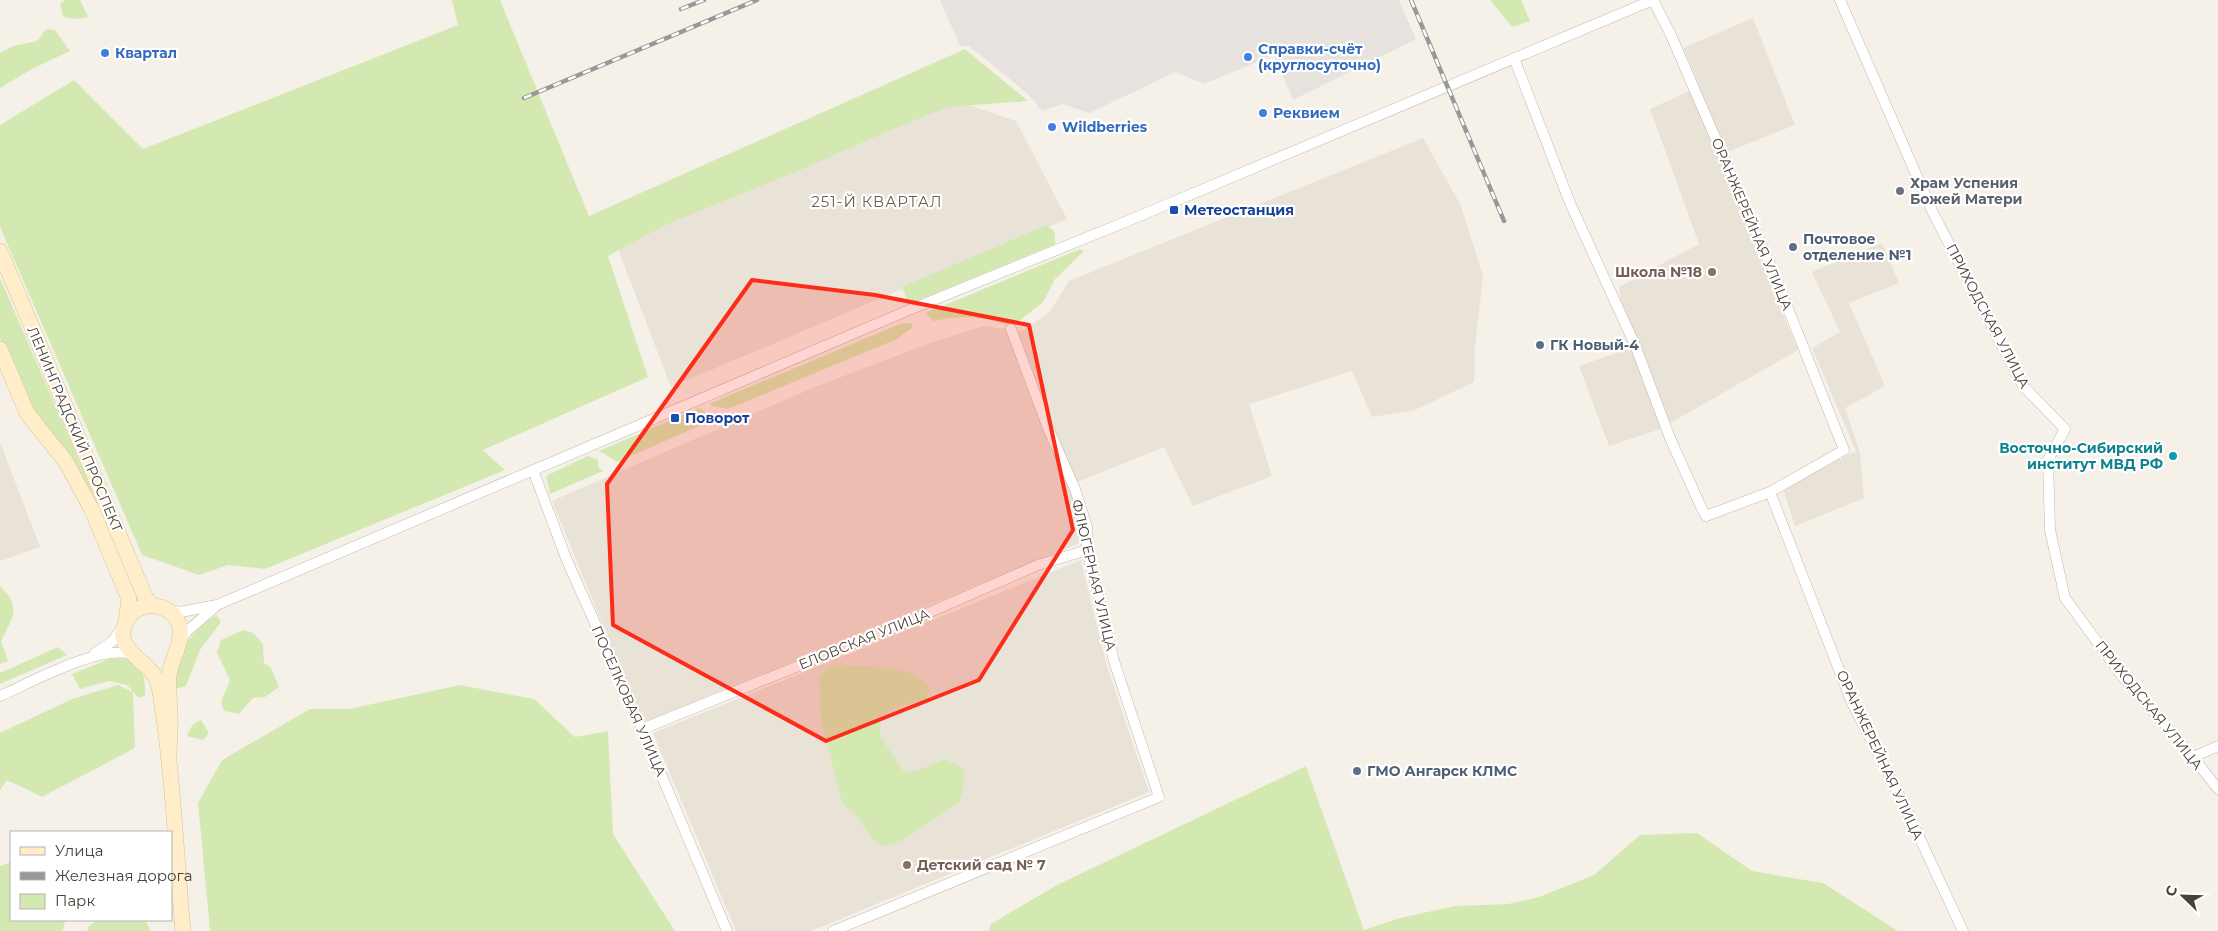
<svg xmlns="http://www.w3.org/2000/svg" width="2218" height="931" font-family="Montserrat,sans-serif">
<rect width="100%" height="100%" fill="#f5f1e9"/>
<path fill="#e9e2d7" d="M1753,18L1795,125L1717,156L1798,350L1658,430L1609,446L1579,366L1628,349L1619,287L1699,244L1650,109L1700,86L1683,48Z
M958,101L1016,121L1067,219L671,387L616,244Z
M1423,138L1461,206L1483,276L1475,348L1474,382L1415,410L1372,417L1352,371L1249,404L1272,476L1193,506L1164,447L1070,485L1082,542L643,723L552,501L815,387L933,342L983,326L1022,331L1050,312L1069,281Z
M1882,243L1899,283L1849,303L1885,386L1845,408L1860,453L1864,498L1795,526L1783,489L1856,451L1812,348L1840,332L1812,272Z
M0,442L40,547L0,561Z
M1081,560L1106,663L1149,792L811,931H736L653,733Z"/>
<path fill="#e7e2de" d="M940,0H1399L1416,39L1293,100L1274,55L1204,84L1175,72L1090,113L1062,104L1042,111L1028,94L969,46H960Z"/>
<path fill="#d4e9b2" d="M66,0H80L88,17L78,19L63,17L60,3Z
M452,0H500L589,216L965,49L1028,101L948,107L895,128L798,171L665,225L608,256L648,377L483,450L505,470L265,569L228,565L199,575L142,555L0,227V125L74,80L143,149L458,25Z
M1490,0H1521L1530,21L1512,27Z
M46,29L55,30L70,51L32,69L0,88V53L13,46L37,41Z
M1047,225L1055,232V244L909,304L902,287Z
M1080,249L1084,251L1055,279L1043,302L1013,326C985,317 962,314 933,321L926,313Z
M0,278L94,495L33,414L0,338Z
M911,323L913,327L897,339L728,409L711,406V403L900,324Z
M699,408L705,412L706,423L617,462L599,451Z
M588,456L598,460V467L603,471L550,494L546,476Z
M0,586C22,608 13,617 1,641L8,661L0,664Z
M217,615L221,622L200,650L186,686L176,689C173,655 189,632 217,615Z
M243,630L253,633L263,644L264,663L271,668L279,687L265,697L253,698L239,714L224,711L221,702L230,680L217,653L221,640Z
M58,647L67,655L0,684V673Z
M124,658C145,668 145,675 145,696L139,698L127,685L109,681L80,689L72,674L109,659Z
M831,665C849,665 902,667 917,676C923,679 928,685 932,689L925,699L897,707L881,716L880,736L904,772L917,771L945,759L964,769L963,791L959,802L905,839L884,846L874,841L861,822L842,802L821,719L819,678Z
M118,685L133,692L135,748L42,797L7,780L0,790V733L72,699Z
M460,685L534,699L575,737L608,731L613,834L675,931H210L198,803L222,760L310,709H349Z
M201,720L209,733L203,740L187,736C190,728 192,723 201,720Z
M1306,766L1364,930L1400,918L1455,906L1508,904L1539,897L1594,875L1640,835L1697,833L1752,871L1823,883L1898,931H988L991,924L1057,885Z
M11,862V920H66L62,931H0V866Z
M97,920H146L150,931H87L89,926Z"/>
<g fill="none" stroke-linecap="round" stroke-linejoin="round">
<g stroke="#c1b8ab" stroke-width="11">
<path id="minor" d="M1840,0L1933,213L2023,386L2065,429L2048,460L2050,530L2065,598L2123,677L2193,757L2218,789
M1514,58L1570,203L1635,345L1670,438L1702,509L1706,516L1770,492L1844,450L1776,278L1670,33L1653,0
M533,470L566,558L642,729L727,931
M1770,492L1852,703L1902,800L1963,931
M168,609L181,612L217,605L909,310L1130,220L1653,0
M181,640L185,633L215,607
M95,653L113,641L122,627
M0,696C32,682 98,645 131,654
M642,729L912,620L1038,565L1087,550
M2193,757L2218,746
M833,931L1159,797L1114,661L1087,550V527L1075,489L1048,428L1011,329"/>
</g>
<g stroke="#d5c199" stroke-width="16">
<path id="secondary" d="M0,251L138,580L146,599L153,605
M0,349L27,413L66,462L92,510L129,599L126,621
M169,757C169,743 171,729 170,715C170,703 168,690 169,677C170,661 182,646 180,630C179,617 168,607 155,606C145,605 134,609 129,617C111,643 136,655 150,670C157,677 160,688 161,698C173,775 176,853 183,931"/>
</g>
<use href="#minor" stroke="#fff" stroke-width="10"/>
<use href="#secondary" stroke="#ffeec9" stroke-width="15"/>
<g stroke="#989898" stroke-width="4.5">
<path id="rail" d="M1411,0L1504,221
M681,9L704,0
M524,98L757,0"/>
</g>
<use href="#rail" stroke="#fff" stroke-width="2.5" stroke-dasharray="8" stroke-linecap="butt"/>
</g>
<path fill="#fd2c18" fill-opacity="0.2" stroke="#fd2c18" stroke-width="4" stroke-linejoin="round" d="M752,280L875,295L1029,325L1073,530L979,680L826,741L613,625L607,484Z"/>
<g fill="#3f7fe0" stroke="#fff" stroke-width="2">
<circle cx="105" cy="53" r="5"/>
<circle cx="1248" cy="57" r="5"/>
<circle cx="1263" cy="113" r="5"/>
<circle cx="1052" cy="127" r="5"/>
</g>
<circle fill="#6b7280" stroke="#fff" stroke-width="2" cx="1900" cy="191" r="5"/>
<g fill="#1a4fb4" stroke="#fff" stroke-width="2">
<rect x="1169" y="205" width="10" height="10" rx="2.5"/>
<rect x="670" y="413" width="10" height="10" rx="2.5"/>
</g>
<g fill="#5c6f8a" stroke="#fff" stroke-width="2">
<circle cx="1793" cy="247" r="5"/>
<circle cx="1540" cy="345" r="5"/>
<circle cx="1357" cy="771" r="5"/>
</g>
<g fill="#8d6e63" stroke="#fff" stroke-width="2">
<circle cx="1712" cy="272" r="5"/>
<circle cx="907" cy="865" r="5"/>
</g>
<circle fill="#0f9aa8" stroke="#fff" stroke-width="2" cx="2173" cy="456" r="5"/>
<g text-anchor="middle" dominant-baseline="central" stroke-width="4.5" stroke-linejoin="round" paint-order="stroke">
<g font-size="14" font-weight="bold" fill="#366cbe" stroke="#fff" text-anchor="start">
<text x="1258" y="49">Справки-счёт<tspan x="1258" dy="16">(круглосуточно)</tspan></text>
<text x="115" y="53">Квартал</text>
<text x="1273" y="113">Реквием</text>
<text x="1062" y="127">Wildberries</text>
</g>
<g font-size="14" font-weight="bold" fill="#5b616d" stroke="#fff" text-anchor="start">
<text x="1910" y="183">Храм Успения<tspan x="1910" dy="16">Божей Матери</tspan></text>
</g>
<g font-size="14" font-weight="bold" fill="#164399" stroke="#fff" text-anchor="start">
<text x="1184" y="210">Метеостанция</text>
<text x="685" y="418">Поворот</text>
</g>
<g font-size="14" fill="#494137" stroke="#fff">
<text transform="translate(1752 224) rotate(67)">ОРАНЖЕРЕЙНАЯ УЛИЦА</text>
<text transform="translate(1988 316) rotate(62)">ПРИХОДСКАЯ УЛИЦА</text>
<text transform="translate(75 429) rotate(67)">ЛЕНИНГРАДСКИЙ ПРОСПЕКТ</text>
<text transform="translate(1094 575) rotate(77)">ФЛЮГЕРНАЯ УЛИЦА</text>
<text transform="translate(864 639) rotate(-22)">ЕЛОВСКАЯ УЛИЦА</text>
<text transform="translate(629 701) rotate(66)">ПОСЕЛКОВАЯ УЛИЦА</text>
<text transform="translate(2149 705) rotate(51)">ПРИХОДСКАЯ УЛИЦА</text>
<text transform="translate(1880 755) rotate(65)">ОРАНЖЕРЕЙНАЯ УЛИЦА</text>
</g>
<g font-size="14" font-weight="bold" fill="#4e5e75" stroke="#fff" text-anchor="start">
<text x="1803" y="239">Почтовое<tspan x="1803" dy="16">отделение №1</tspan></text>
<text x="1550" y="345">ГК Новый-4</text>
<text x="1367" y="771">ГМО Ангарск КЛМС</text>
</g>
<g font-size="14" font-weight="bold" fill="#785e54" stroke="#fff" text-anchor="end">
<text x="1702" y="272">Школа №18</text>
<text x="917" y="865" text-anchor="start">Детский сад № 7</text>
</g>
<g font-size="14" font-weight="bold" fill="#0d838f" stroke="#fff" text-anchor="end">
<text x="2163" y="448">Восточно-Сибирский<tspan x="2163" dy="16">институт МВД РФ</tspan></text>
</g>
<g font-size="15" letter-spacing="1" fill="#6c5e4e" stroke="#fff">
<text x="877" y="201">251-Й КВАРТАЛ</text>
</g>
</g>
<rect x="10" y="831" width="162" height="90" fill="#ffffff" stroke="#b6b3af"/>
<rect x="20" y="847" width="25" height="8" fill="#ffeec9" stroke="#b6b3af"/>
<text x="55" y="856" font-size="15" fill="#494137">Улица</text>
<rect x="20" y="872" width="25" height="8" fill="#989898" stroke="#b6b3af"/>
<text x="55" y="881" font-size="15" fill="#494137">Железная дорога</text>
<rect x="20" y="894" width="25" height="15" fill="#d4e9b2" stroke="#b6b3af"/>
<text x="55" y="906" font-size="15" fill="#494137">Парк</text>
<g transform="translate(2183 896) rotate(293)" stroke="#ffffff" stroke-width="4" paint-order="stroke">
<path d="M0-4L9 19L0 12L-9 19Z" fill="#494137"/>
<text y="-8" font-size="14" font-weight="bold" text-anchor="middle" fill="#494137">С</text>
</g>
</svg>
